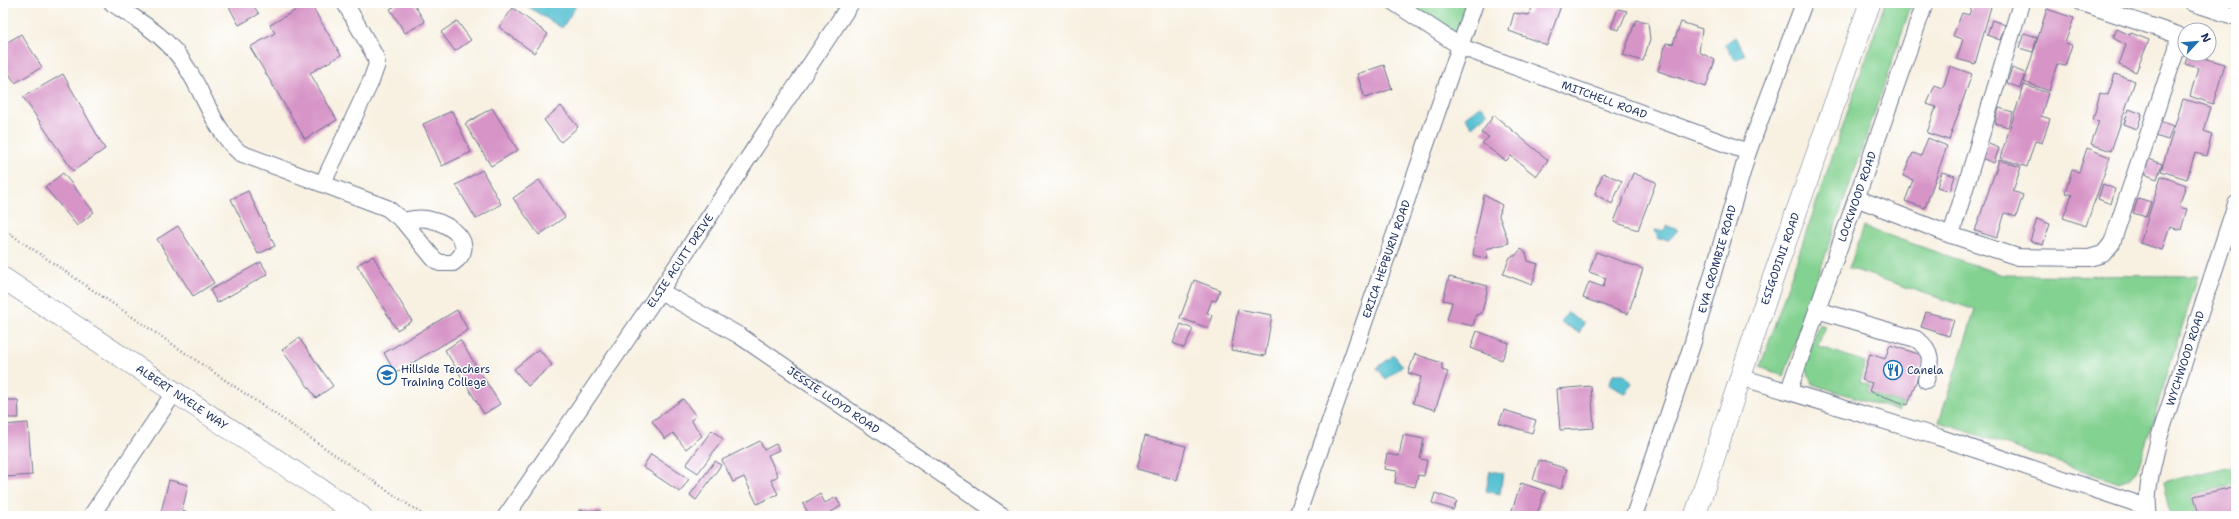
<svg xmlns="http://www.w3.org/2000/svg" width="2239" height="519" font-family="'Shantell Sans',sans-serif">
<rect width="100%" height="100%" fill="#fff"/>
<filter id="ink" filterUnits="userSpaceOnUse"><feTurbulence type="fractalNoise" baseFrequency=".025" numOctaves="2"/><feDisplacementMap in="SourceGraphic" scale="8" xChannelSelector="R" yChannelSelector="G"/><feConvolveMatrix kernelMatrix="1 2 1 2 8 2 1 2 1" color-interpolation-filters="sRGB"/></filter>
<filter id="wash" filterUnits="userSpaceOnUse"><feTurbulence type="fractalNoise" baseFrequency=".012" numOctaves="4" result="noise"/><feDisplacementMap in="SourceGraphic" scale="16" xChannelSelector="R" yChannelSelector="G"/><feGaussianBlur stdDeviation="0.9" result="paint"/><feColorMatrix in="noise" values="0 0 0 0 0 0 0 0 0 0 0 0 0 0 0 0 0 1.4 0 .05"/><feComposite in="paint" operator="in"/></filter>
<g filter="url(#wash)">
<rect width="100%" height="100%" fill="#f8f1e2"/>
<path fill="#84d291" stroke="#508078" d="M1404,3H1470L1459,40Z
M1885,3H1912L1784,376L1760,367Z
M1864,227L2003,275L2198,276L2138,468L2130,478L2119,483L1939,422L1975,310L1849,268Z
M1819,324L1825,326L1818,346L1865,362L1859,382L1870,385L1867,392L1904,404L1898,411L1812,384L1805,364Z
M2236,465V495L2233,485L2192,495L2197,516H2170L2163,482Z"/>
<path fill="#57c1d2" stroke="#397898" d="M522,3H578L562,28Z
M1735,37L1745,54L1735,60L1725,44Z
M1481,105L1488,113L1472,127L1465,117Z
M1668,226L1678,230L1669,240L1658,239L1655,230L1662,231Z
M1568,312L1584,323L1579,333L1561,322Z
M1394,355L1403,366L1386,379L1377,368Z
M1613,374H1624L1632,383L1626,394L1609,385Z
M1490,471L1503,473L1500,494L1486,491Z"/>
<g id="blocks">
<path fill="#d794c7" d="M227,3H252L259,14L239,25Z
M308,3H310L341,55L310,73L337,120L305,139L250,47L275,33L270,25Z
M400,3H413L425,22L405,33L390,9Z
M1534,3H1562L1547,45L1509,31L1514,13L1529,15Z
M1973,3H1992L1975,64L1957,59L1963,39L1953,36L1962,13L1969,15Z
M513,8L548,34L534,53L499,27Z
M1618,9L1627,11L1619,30L1611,28Z
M2047,9L2074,18L2065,43L2072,45L2065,66L2057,64L2049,91L2024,82Z
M1636,20L1648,22L1650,40L1643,61L1623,55Z
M1992,20L2005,25L2000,40L1987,35Z
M457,21L471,40L455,51L441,32Z
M1681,22L1702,29L1699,52L1715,60L1706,87L1658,71L1666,43L1673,44Z
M2117,29L2130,35L2131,33L2149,40L2136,72L2119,65L2126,45L2113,38Z
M2024,33L2037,37L2033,52L2019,48Z
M21,34L42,67L15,83L3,64V45Z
M2188,54L2225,64L2213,104L2190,96L2198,68L2185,64Z
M1384,65L1392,89L1365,98L1357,74Z
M1950,66L1972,74L1949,140L1927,133L1936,107L1927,104L1935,85L1943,88Z
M2012,68L2025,73L2020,88L2007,83Z
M63,74L105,149L73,171L23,97Z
M2115,74L2135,81L2111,151L2091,144L2099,121L2093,120L2100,93L2108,95Z
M2024,85L2048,93L2041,116L2050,119L2042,143L2035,141L2027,167L2000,158Z
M2183,99L2211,107L2204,131L2212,134L2206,156L2195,153L2187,179L2161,171Z
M561,106L578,127L561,142L544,120Z
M492,108L518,150L491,166L465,124Z
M1999,108L2013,112L2008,127L1995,123Z
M2129,109L2142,114L2137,129L2124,124Z
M452,111L471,152L442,166L423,124Z
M1494,115L1548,160L1536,176L1511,156L1506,161L1482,143L1489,137L1481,133Z
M2160,121L2173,126L2168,140L2155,136Z
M1928,138L1947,146L1925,208L1905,201L1913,180L1903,176L1913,153L1921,156Z
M1986,143L1999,148L1994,163L1981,158Z
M2087,148L2110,157L2086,226L2063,218L2072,195L2065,193L2072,170L2079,172Z
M2149,159L2162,164L2157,179L2144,174Z
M1999,160L2021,167L2013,191L2023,195L2016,217L2005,213L1997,238L1975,231Z
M482,170L501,204L476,219L456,185Z
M1942,172L1955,176L1950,191L1937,187Z
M63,173L94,212L77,226L45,187Z
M1603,173L1622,181L1612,204L1595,194Z
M1633,173L1656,182L1638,230L1614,222Z
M2161,176L2186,185L2179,207L2187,209L2181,230L2170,227L2162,250L2140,243Z
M539,180L565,217L539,235L513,198Z
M2103,184L2115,189L2111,204L2098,199Z
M248,191L275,246L258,254L231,199Z
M1484,195L1502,205L1499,216L1509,243L1486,249L1488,259L1473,255L1476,233Z
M2138,198L2151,202L2146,217L2133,213Z
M2037,219L2050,224L2043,245L2030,241Z
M178,226L214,283L193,296L157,239Z
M1521,249L1526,253L1528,261L1538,264L1532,285L1503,274L1510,257L1515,256Z
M1596,252L1643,269L1628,314L1583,298L1589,282L1603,287L1606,278L1589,272Z
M373,256L412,321L397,330L357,265Z
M261,262L268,274L217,303L210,290Z
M1449,277L1488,286L1482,313L1476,315L1473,326L1447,320L1452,302L1443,300Z
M1194,280L1220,290L1216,301L1212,300L1207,313L1212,315L1208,328L1180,318Z
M1238,309L1272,315L1265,356L1231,350Z
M457,310L468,330L395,373L384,353Z
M1926,312L1954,320L1949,336L1921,327Z
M1181,324L1193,329L1184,348L1173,343Z
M1477,331L1509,343L1502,360L1471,348Z
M299,338L333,386L316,398L282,350Z
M460,340L500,404L484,414L445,350Z
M1890,345L1925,356L1908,405L1869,391L1872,383L1862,380L1870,354L1885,359Z
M539,349L552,365L528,386L514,369Z
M1415,354L1442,363V370L1448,372L1435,410L1413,403L1421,377L1408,373Z
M1591,386L1594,428L1560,430L1557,389Z
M683,399L696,416L691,420L702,436L686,449L673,433L665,439L652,421Z
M3,400H18L19,418H3Z
M1504,410L1536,420L1532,433L1499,423Z
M28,423L32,475L6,477L3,425Z
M712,430L723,439L698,473L686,465Z
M1403,435L1424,439L1420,459L1427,460L1424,476L1418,475L1415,487L1395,483L1397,471L1384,469L1387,454L1399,456Z
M1145,436L1186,446L1177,480L1137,469Z
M760,441L764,450L776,444L779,450L768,455L778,476L771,480L778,494L757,504L744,477L733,482L722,460Z
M651,454L689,479L680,492L643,467Z
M1539,460L1567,469L1561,489L1533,480Z
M715,461L721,465L696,500L690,495Z
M169,480L188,485L182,511L200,516H160Z
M1521,483L1545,491L1537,514L1542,516H1510Z
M2232,487L2236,503V516H2199L2194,496Z
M1435,493L1457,501L1453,510L1432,503Z
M820,494L825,503L836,497L841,506L828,514L830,516H810L803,504Z
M579,510L601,511V516H579Z"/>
</g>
</g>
<g filter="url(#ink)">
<use href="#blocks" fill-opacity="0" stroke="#68738c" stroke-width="1"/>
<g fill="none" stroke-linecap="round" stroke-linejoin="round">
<g stroke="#68738c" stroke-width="18">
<g id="minor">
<path d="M112,3C142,23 168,37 187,68C205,96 215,131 240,153L387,208L403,221L434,259L440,263H453C479,245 451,224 431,220C422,217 412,219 403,221"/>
<path id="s1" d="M1395,3L1461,47L1748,152"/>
<path d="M2193,3L2236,17"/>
<path d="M323,183L371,81L377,64L375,56L345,3"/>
<path d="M1856,198L1951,235L2018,257L2089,258L2103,254L2112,243L2177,48L2178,35L2082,3"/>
<path d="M1951,235L2021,3"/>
<path id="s2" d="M660,291L740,336L1003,516"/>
<path d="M1817,310L1916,339C1934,351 1931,362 1926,380"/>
<path d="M1740,377L1938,437L2147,507"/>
<path id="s3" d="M1789,390L1925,3"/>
<path d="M91,516L174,393"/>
<path id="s4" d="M506,516L660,291L851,3"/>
<path id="s5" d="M1297,516L1475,3"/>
<path id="s6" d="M1634,516L1693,342L1748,152L1804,3"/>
<path id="s7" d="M2149,516C2144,491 2154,462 2159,438L2236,204"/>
</g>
</g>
<g stroke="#68738c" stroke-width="22">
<g id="major">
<path id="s8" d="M3,278L361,516"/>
<path id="s9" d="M1695,516L1772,281L1870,3"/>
</g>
</g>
<path stroke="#68738c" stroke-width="2.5" stroke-dasharray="1 3" stroke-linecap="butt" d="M3,229L425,516"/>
<use href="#minor" stroke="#fff" stroke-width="16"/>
<use href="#major" stroke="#fff" stroke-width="21"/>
</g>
</g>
<defs>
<g id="restaurant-ring" transform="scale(1)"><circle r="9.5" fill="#fff" stroke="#1f6fb2" stroke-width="1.5"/><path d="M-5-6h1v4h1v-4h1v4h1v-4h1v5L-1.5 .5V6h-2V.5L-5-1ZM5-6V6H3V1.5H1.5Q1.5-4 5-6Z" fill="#1f6fb2"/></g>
<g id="university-ring" transform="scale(1)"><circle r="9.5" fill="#fff" stroke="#1f6fb2" stroke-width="1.5"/><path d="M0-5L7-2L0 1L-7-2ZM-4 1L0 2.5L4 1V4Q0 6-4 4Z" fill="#1f6fb2"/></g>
</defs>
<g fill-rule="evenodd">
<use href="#restaurant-ring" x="1893" y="370"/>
<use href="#university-ring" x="387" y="375"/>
</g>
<g text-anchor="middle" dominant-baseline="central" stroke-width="3" stroke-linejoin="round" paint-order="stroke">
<g font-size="11" fill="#1b2f5e" stroke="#fff">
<text stroke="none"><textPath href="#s1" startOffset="232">MITCHELL ROAD</textPath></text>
<text stroke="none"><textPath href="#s3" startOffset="205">LOCKWOOD ROAD</textPath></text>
<text stroke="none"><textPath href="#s9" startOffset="271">ESIGODINI ROAD</textPath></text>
<text stroke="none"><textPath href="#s5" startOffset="272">ERICA HEPBURN ROAD</textPath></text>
<text stroke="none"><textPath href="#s6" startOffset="270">EVA CROMBIE ROAD</textPath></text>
<text stroke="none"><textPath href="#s4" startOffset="309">ELSIE ACUTT DRIVE</textPath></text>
<text stroke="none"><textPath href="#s7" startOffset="163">WYCHWOOD ROAD</textPath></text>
<text stroke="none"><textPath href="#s8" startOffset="215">ALBERT NXELE WAY</textPath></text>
<text stroke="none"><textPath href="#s2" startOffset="205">JESSIE LLOYD ROAD</textPath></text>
</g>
<g font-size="11" fill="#1b2f5e" stroke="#fff" text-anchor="start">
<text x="401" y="369">Hillside Teachers<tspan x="401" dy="13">Training College</tspan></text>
<text x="1907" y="370">Canela</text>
</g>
</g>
<rect width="2239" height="519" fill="none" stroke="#fff" stroke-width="16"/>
<g transform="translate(2197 42) rotate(64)"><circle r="19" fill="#ffffff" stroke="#a4acbf"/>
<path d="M0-3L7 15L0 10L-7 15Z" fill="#1f6fb2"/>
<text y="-6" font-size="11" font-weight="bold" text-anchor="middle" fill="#1b2f5e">N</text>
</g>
</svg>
